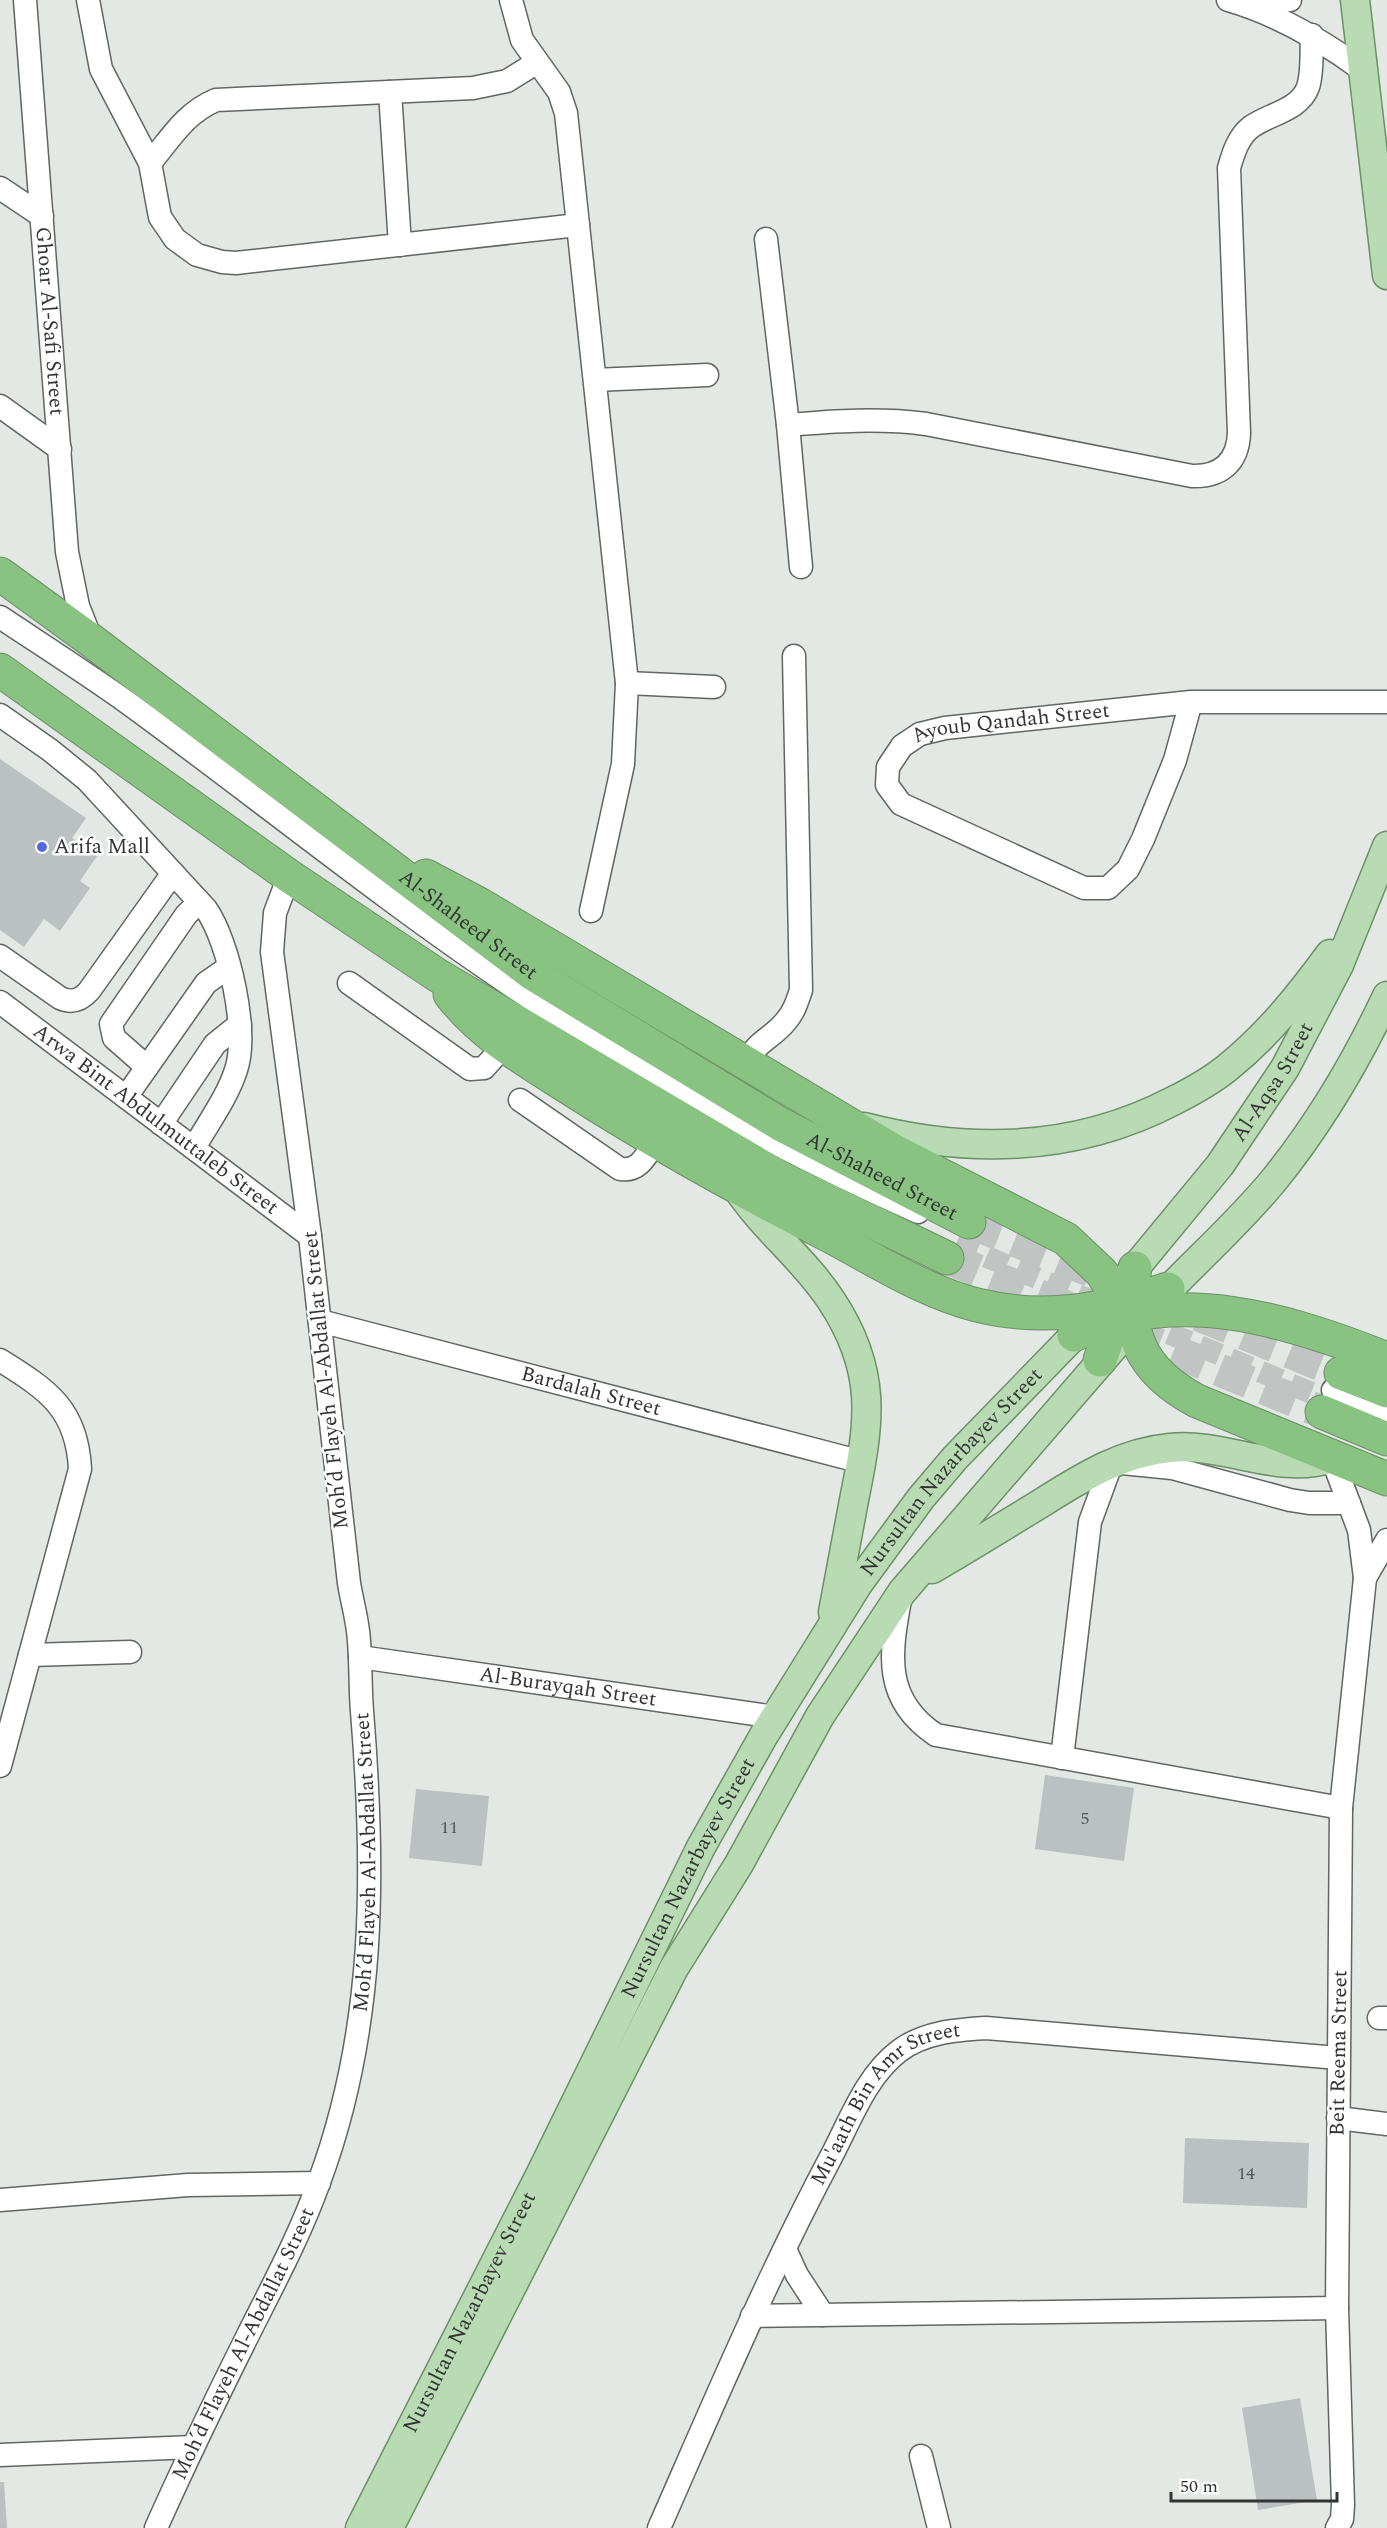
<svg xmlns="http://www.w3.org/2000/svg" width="1387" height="2528" font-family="Spectral,serif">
<rect width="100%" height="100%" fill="#e3e8e5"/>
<path fill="#bbc1c0" d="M0,759L86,818L72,838L97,856L80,881L90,888L60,931L44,919L24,947L0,930Z
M1045,1775L1134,1788L1124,1861L1035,1849Z
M416,1789L489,1796L482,1866L409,1858Z
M1185,2138L1309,2143L1307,2208L1183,2203Z
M1300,2398L1317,2500L1258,2510L1242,2408Z
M0,2482H4L7,2528H0Z"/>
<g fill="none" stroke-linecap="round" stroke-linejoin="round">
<path stroke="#c0c4c2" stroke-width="22" stroke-dasharray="22 11" stroke-linecap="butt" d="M956,1244L1328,1400"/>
<path stroke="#c0c4c2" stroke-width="33" stroke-dasharray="33 16" stroke-linecap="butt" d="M969,1222L1106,1277
M947,1258L1322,1412
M1199,1315L1341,1373"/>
<g stroke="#616663" stroke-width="25">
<g id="minor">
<path id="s1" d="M25,0L67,552L78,606L91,639"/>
<path d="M88,0L101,69L150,163L160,217L175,239L197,255L222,262L236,263L578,225L566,113L559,92L522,40L511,0"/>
<path d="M1228,0C1277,14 1320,39 1361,69"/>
<path d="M1250,4L1290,0"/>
<path d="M390,92L400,245"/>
<path d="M150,163C171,138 185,113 216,100L473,88L507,81L536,63"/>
<path d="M0,188L42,216"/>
<path d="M578,225L627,683L623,764L591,911"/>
<path d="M766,239L788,425L801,567"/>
<path d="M595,380L707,375"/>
<path d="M0,406L60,449"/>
<path d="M788,425C835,421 879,418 926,424L1192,476C1221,477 1238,462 1239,433L1229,168C1233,154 1238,137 1251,127C1269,114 1300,110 1308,87C1313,72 1311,52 1312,35"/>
<path d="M0,617C42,645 86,673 128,703C256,796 378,896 509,984C638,1072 776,1149 918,1212"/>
<path d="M627,683L714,687"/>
<path id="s2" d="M1191,702L1175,760L1143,839L1128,869L1108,888H1084L901,804L887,785L888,767L902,746L920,734L945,728L1191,702H1387"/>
<path d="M0,715L50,750L87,780L206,909C229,942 249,1032 236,1070C227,1098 208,1123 194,1148"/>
<path d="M0,956L60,998C71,1003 80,1001 89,991L173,873"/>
<path d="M349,983L470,1069L484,1068L504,1046"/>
<path id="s3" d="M0,1002L310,1236"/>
<path d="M747,1064C753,1043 773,1038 786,1021C794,1012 797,1002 801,990L794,656"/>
<path d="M147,1067L114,1038L111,1024L186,915L199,902"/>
<path d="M126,1097L206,983L229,967"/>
<path d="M520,1100L620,1169C639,1172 646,1156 655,1142"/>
<path d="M161,1124L215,1044L240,1024"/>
<path id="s4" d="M320,1321L862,1462"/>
<path d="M0,1360C48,1390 77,1409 80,1469L0,1766"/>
<path d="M1333,1390L1387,1411"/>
<path d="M1332,1458L1359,1530L1365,1578L1341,1808L1337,2308L1343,2505L1342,2519L1337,2528"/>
<path d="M1365,1578L1387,1540"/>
<path d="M900,1600C890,1654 883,1700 936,1735L1341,1808"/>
<path d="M30,1655L130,1652"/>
<path id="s5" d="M360,1657L775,1717"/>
<path d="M1062,1758L1090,1522L1112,1462L1172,1468L1290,1500L1309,1503H1349"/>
<path d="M1379,2018H1387"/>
<path d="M1338,2118L1387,2124"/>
<path d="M0,2200L188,2185L319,2183"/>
<path d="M785,2249L797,2275L823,2315"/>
<path d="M752,2316L1337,2308"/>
<path d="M0,2455L193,2447"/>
<path d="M921,2456L939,2528"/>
<path id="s6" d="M156,2528C185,2463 216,2399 248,2335C273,2285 300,2235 319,2182C376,2029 375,1871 362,1711C360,1687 361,1664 359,1641C358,1621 352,1602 349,1583L310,1236L272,952L275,913L289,876"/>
<path id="s7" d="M659,2528C714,2403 767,2277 831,2157C850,2121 866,2076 899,2051C924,2032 956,2030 986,2028L1338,2058"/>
</g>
</g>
<g stroke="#6b9166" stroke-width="31">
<g id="major">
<path d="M1355,0L1387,275"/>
<path d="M864,1127C969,1154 1075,1152 1173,1101C1191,1092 1211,1081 1227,1068C1268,1035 1299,996 1330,954"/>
<path d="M737,1188C764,1229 804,1259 831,1300C878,1371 870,1421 854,1500C847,1538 840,1575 833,1612"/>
<path id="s8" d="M1121,1285L1220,1165L1285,1068L1339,965L1387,846"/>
<path d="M1153,1306C1193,1263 1237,1225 1274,1180C1320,1123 1356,1062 1387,996"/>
<path d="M932,1569C965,1550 997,1530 1030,1510C1074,1483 1116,1453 1170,1448C1225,1442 1278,1476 1332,1458"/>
<path id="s9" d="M360,2528L540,2175L701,1847L764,1735L858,1584L921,1498L955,1458L1090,1319"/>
<path d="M389,2528L674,1968L739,1864L820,1716L902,1592L1117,1343"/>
</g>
</g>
<g stroke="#6b9166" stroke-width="35">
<g id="highway">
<path id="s10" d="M0,574L92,641L533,974L780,1124L969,1222"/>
<path d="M0,670L289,876L437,975L781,1178L947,1258"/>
<path d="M426,876L479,904L894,1151L1066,1239L1102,1273L1114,1293L1115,1318L1100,1360"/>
<path d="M450,994C483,1037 529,1062 574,1091C657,1144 742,1191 830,1236C877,1261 925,1292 977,1305C1045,1322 1104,1310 1168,1289"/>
<path d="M1135,1268C1124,1331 1139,1370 1197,1401L1387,1479"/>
<path d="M1074,1335C1174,1284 1289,1320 1387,1359"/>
<path d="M1341,1373L1387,1391"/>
<path d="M1322,1412L1387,1439"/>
</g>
</g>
<use href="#minor" stroke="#fff" stroke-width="22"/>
<use href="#major" stroke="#b8dbb3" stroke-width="28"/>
<use href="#highway" stroke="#89c381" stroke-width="33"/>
</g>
<circle fill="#5567dd" stroke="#fff" stroke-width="2" cx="42" cy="847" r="6"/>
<g text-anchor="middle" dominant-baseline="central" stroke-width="5" stroke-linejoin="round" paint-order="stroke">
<g font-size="18" fill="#555857">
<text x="1085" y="1818">5</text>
<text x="449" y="1827">11</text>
<text x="1246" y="2173">14</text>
</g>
<g font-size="21" fill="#333534" stroke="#fff">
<text stroke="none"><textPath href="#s1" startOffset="322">Ghoar Al-Safi Street</textPath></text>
<text stroke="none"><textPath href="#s2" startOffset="612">Ayoub Qandah Street</textPath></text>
<text stroke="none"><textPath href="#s10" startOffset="585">Al-Shaheed Street</textPath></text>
<text stroke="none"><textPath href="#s8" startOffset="254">Al-Aqsa Street</textPath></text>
<text stroke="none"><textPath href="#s3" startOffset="195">Arwa Bint Abdulmuttaleb Street</textPath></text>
<text stroke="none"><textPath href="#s10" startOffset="1070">Al-Shaheed Street</textPath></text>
<text transform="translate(326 1380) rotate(-96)">Moh’d Flayeh Al-Abdallat Street</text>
<text stroke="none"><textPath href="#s4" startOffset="280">Bardalah Street</textPath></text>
<text stroke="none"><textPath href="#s9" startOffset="1214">Nursultan Nazarbayev Street</textPath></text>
<text stroke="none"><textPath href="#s5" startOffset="210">Al-Burayqah Street</textPath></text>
<text stroke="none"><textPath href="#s6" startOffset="708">Moh’d Flayeh Al-Abdallat Street</textPath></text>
<text stroke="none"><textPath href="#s9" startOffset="728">Nursultan Nazarbayev Street</textPath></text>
<text transform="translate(1339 2053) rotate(-89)">Beit Reema Street</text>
<text stroke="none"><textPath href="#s7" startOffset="490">Mu'aath Bin Amr Street</textPath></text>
<text stroke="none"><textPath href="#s9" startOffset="242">Nursultan Nazarbayev Street</textPath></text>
<text stroke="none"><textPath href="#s6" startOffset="204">Moh’d Flayeh Al-Abdallat Street</textPath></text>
</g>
<g font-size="21" fill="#333534" stroke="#fff" text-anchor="start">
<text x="54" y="847">Arifa Mall</text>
</g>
</g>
<path d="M1171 2492v9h166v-9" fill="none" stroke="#333534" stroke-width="3"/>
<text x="1180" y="2492" font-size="18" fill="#333534" stroke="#ffffff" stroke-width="4.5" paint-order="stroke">50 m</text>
</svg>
